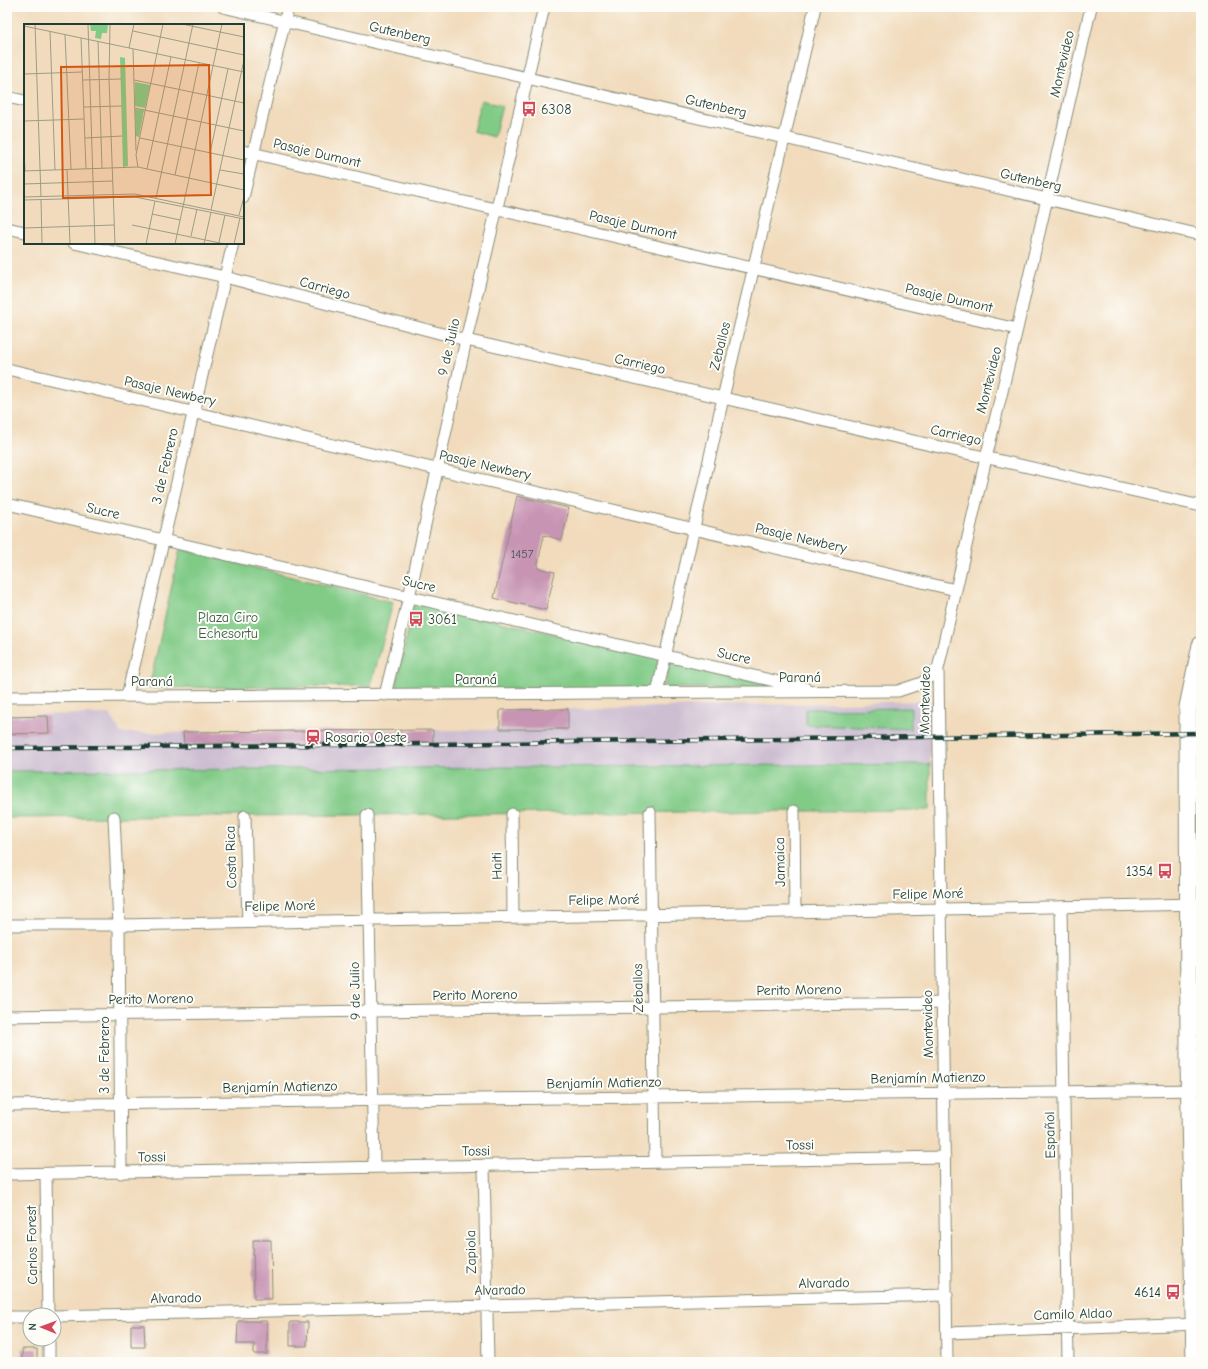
<svg xmlns="http://www.w3.org/2000/svg" width="1208" height="1369" font-family="'Comic Neue',sans-serif">
<rect width="100%" height="100%" fill="#fdfcf7"/>
<filter id="ink" filterUnits="userSpaceOnUse"><feTurbulence type="fractalNoise" baseFrequency=".025" numOctaves="2"/><feDisplacementMap in="SourceGraphic" scale="8" xChannelSelector="R" yChannelSelector="G"/><feConvolveMatrix kernelMatrix="1 2 1 2 8 2 1 2 1" color-interpolation-filters="sRGB"/></filter>
<filter id="wash" filterUnits="userSpaceOnUse"><feTurbulence type="fractalNoise" baseFrequency=".012" numOctaves="4" result="noise"/><feDisplacementMap in="SourceGraphic" scale="16" xChannelSelector="R" yChannelSelector="G"/><feGaussianBlur stdDeviation="0.9" result="paint"/><feColorMatrix in="noise" values="0 0 0 0 0 0 0 0 0 0 0 0 0 0 0 0 0 1.4 0 .05"/><feComposite in="paint" operator="in"/></filter>
<g filter="url(#wash)">
<rect width="100%" height="100%" fill="#f1dbbc"/>
<path fill="#cdbed2" d="M930,701V764L7,771V715L110,714L121,733L568,729V709Z"/>
<path fill="#81cb87" stroke="#50845e" d="M481,100L502,106L494,137L473,131Z
M180,549L393,602L371,686L149,688Z
M414,603L659,657L652,689L395,690Z
M1201,645V1362L1188,707Z
M670,663L785,688H664Z
M911,708V729L806,725V709Z
M930,764V810L7,818V771Z"/>
<g id="blocks">
<path fill="#c794b4" d="M517,496L569,508L562,540L544,535L537,568L555,572L546,610L494,598Z
M568,709V729H500V710Z
M48,716L49,733L7,734V717Z
M433,730V742L184,744L183,732Z
M253,1240H271L272,1299H254Z
M238,1321H267V1354H254V1344H237Z
M290,1322H308L307,1346H290Z
M131,1325H144L145,1347H131Z
M22,1349H37V1362H22Z"/>
</g>
</g>
<g filter="url(#ink)">
<use href="#blocks" fill-opacity="0" stroke="#888c78" stroke-width="1"/>
<g fill="none" stroke-linecap="round" stroke-linejoin="round">
<g stroke="#888c78" stroke-width="13">
<path id="minor" d="M223,7L1201,235
M7,97L25,101
M243,151L1017,329
M243,198L288,7
M7,228L25,232
M74,243L225,277L466,340L1201,506
M7,369L956,590
M7,504L805,688
M657,693L723,398L815,7
M385,695L409,597L466,340L544,7
M127,696L233,243
M7,697L898,691L922,683L938,669
M794,811L795,912
M650,812L655,1162
M512,814L513,917
M367,815L374,1167
M245,816L248,922
M114,817L119,925L121,1173
M1061,907L1068,1362
M7,925H119L1201,904
M7,1016L943,1003
M7,1105L1201,1090
M484,1165L488,1362
M7,1174L945,1157
M46,1174L48,1315
M54,1316L947,1295
M7,1317H30
M947,1333L1200,1324
M49,1339V1362
M947,1362L938,669L986,458L1017,329L1091,7"/>
</g>
<g stroke="#888c78" stroke-width="19">
<path id="primary" d="M1195,1362L1189,1062L1188,707L1201,645"/>
</g>
<use href="#minor" stroke="#fff" stroke-width="11"/>
<use href="#primary" stroke="#fff" stroke-width="17"/>
<g stroke="#1f3d34" stroke-width="4.5">
<path id="rail" d="M7,748L436,744L1201,733"/>
</g>
<use href="#rail" stroke="#fdfcf7" stroke-width="3" stroke-dasharray="9" stroke-linecap="butt"/>
</g>
</g>
<defs>
<g id="bus-bare" transform="scale(1.2)"><path d="M-5-6H5V4H4V6H2V4H-2V6H-4V4H-5ZM-3.5-4V0h7V-4ZM-3.5 1.2v1.5H-2V1.2ZM2 1.2v1.5H3.5V1.2Z" fill="#d1495b" stroke="#fdfcf7" stroke-width="2.5" paint-order="stroke"/></g>
<g id="station-bare" transform="scale(1.2)"><path d="M-3-6H3Q5-6 5-4V2Q5 4 3 4L4.5 6H3L1.5 4h-3L-3 6H-4.5L-3 4Q-5 4-5 2V-4Q-5-6-3-6ZM-3.5-4v3h7v-3ZM-3.5 1v1.5H-2V1ZM2 1v1.5H3.5V1Z" fill="#d1495b" stroke="#fdfcf7" stroke-width="2.5" paint-order="stroke"/></g>
</defs>
<g fill-rule="evenodd">
<use href="#bus-bare" x="529" y="109"/>
<use href="#bus-bare" x="416" y="619"/>
<use href="#station-bare" x="313" y="737"/>
<use href="#bus-bare" x="1165" y="871"/>
<use href="#bus-bare" x="1173" y="1292"/>
</g>
<g text-anchor="middle" dominant-baseline="central" stroke-width="4" stroke-linejoin="round" paint-order="stroke">
<g font-size="12" fill="#495354">
<text x="522" y="554">1457</text>
</g>
<g font-size="14" fill="#1f3d34" stroke="#fdfcf7">
<text transform="translate(400 33) rotate(13)">Gutenberg</text>
<text transform="translate(1062 64) rotate(-77)">Montevideo</text>
<text transform="translate(716 106) rotate(13)">Gutenberg</text>
<text transform="translate(317 153) rotate(13)">Pasaje Dumont</text>
<text transform="translate(1031 180) rotate(13)">Gutenberg</text>
<text transform="translate(633 225) rotate(13)">Pasaje Dumont</text>
<text transform="translate(325 288) rotate(15)">Carriego</text>
<text transform="translate(949 298) rotate(13)">Pasaje Dumont</text>
<text transform="translate(720 346) rotate(-76)">Zeballos</text>
<text transform="translate(449 347) rotate(-77)">9 de Julio</text>
<text transform="translate(640 364) rotate(13)">Carriego</text>
<text transform="translate(989 380) rotate(-76)">Montevideo</text>
<text transform="translate(170 391) rotate(13)">Pasaje Newbery</text>
<text transform="translate(956 435) rotate(13)">Carriego</text>
<text transform="translate(485 465) rotate(13)">Pasaje Newbery</text>
<text transform="translate(165 466) rotate(-77)">3 de Febrero</text>
<text transform="translate(103 511) rotate(13)">Sucre</text>
<text transform="translate(801 538) rotate(13)">Pasaje Newbery</text>
<text transform="translate(419 584) rotate(13)">Sucre</text>
<text transform="translate(734 656) rotate(13)">Sucre</text>
<text x="800" y="677">Paraná</text>
<text x="476" y="679">Paraná</text>
<text x="152" y="681">Paraná</text>
<text transform="translate(925 700) rotate(-89)">Montevideo</text>
<text transform="translate(231 857) rotate(-92)">Costa Rica</text>
<text transform="translate(780 862) rotate(-91)">Jamaica</text>
<text transform="translate(497 866) rotate(-91)">Haiti</text>
<text transform="translate(928 894) rotate(-1)">Felipe Moré</text>
<text transform="translate(604 900) rotate(-1)">Felipe Moré</text>
<text transform="translate(280 906) rotate(-1)">Felipe Moré</text>
<text transform="translate(638 988) rotate(-91)">Zeballos</text>
<text transform="translate(799 990) rotate(-1)">Perito Moreno</text>
<text transform="translate(355 991) rotate(-91)">9 de Julio</text>
<text transform="translate(475 995) rotate(-1)">Perito Moreno</text>
<text transform="translate(151 999) rotate(-1)">Perito Moreno</text>
<text transform="translate(928 1024) rotate(-91)">Montevideo</text>
<text transform="translate(104 1055) rotate(-90)">3 de Febrero</text>
<text transform="translate(928 1078) rotate(-1)">Benjamín Matienzo</text>
<text transform="translate(604 1083) rotate(-1)">Benjamín Matienzo</text>
<text transform="translate(280 1087) rotate(-1)">Benjamín Matienzo</text>
<text transform="translate(1050 1135) rotate(-91)">Español</text>
<text transform="translate(800 1145) rotate(-1)">Tossi</text>
<text transform="translate(476 1151) rotate(-1)">Tossi</text>
<text transform="translate(152 1157) rotate(-1)">Tossi</text>
<text transform="translate(32 1245) rotate(-91)">Carlos Forest</text>
<text transform="translate(471 1252) rotate(-91)">Zapiola</text>
<text transform="translate(824 1283) rotate(-1)">Alvarado</text>
<text transform="translate(500 1290) rotate(-1)">Alvarado</text>
<text transform="translate(176 1298) rotate(-1)">Alvarado</text>
<text transform="translate(1073 1314) rotate(-2)">Camilo Aldao</text>
</g>
<g font-size="14" fill="#1f3d34" stroke="#fdfcf7" text-anchor="start">
<text x="541" y="109">6308</text>
<text x="428" y="619">3061</text>
<text x="325" y="737">Rosario Oeste</text>
<text x="1153" y="871" text-anchor="end">1354</text>
<text x="1161" y="1292" text-anchor="end">4614</text>
</g>
<g font-size="14" fill="#386049" stroke="#fdfcf7">
<text x="228" y="617">Plaza Ciro<tspan x="228" dy="16">Echesortu</tspan></text>
</g>
</g>
<g transform="translate(24 24)">
<rect width="220" height="220" fill="#f1dbbc"/>
<path d="M66,0H84L83,9H78L77,15L71,14L72,7H67ZM96,33L101,34L104,142L99,143ZM111,58L126,61L121,84L111,82ZM111,85L120,86L115,113L112,112Z" fill="#81cb87"/>
<path fill="none" stroke="#9d9c86" stroke-width="1" d="M11,0L17,173M64,0L71,220M86,0L85,55L91,220M158,0L220,13M0,2L220,48M26,7L31,146M109,7L220,31M41,11L47,145M57,14L62,145M74,17L78,144M105,24L110,0M109,25L112,127M0,50L58,48M59,56L97,55M110,56L220,79M60,83L98,82M111,84L220,107M0,97L60,95M61,114L98,112M116,114L220,136M0,126L1,147M186,129L204,45M112,131L139,0M112,131L114,143M43,145L46,220M123,145L147,33M196,146L220,150M0,147L114,143L220,166M151,151L175,39M0,160L89,157M0,173L111,170L220,193M132,174L169,0M17,175L18,220M0,176L111,173L220,195M187,186L220,36M128,190L156,196M215,191L220,173M108,201L201,220M0,204L90,201M167,212L173,185M195,218L201,191M122,220L131,177M151,220L198,0M180,220L187,188M210,220L216,194"/>
<path fill="#d45610" fill-opacity="0.15" stroke="#d45610" stroke-width="2" d="M185,41L187,171L39,174L37,43Z"/>
<rect width="220" height="220" fill="none" stroke="#1f3d34" stroke-width="2"/>
</g>
<rect width="1208" height="1369" fill="none" stroke="#fdfcf7" stroke-width="24"/>
<g transform="translate(42 1327) rotate(271)"><circle r="19" fill="#fdfcf7" stroke="#a4b0a9"/>
<path d="M0-3L7 15L0 10L-7 15Z" fill="#d1495b"/>
<text y="-6" font-size="11" font-weight="bold" text-anchor="middle" fill="#1f3d34">N</text>
</g>
</svg>
